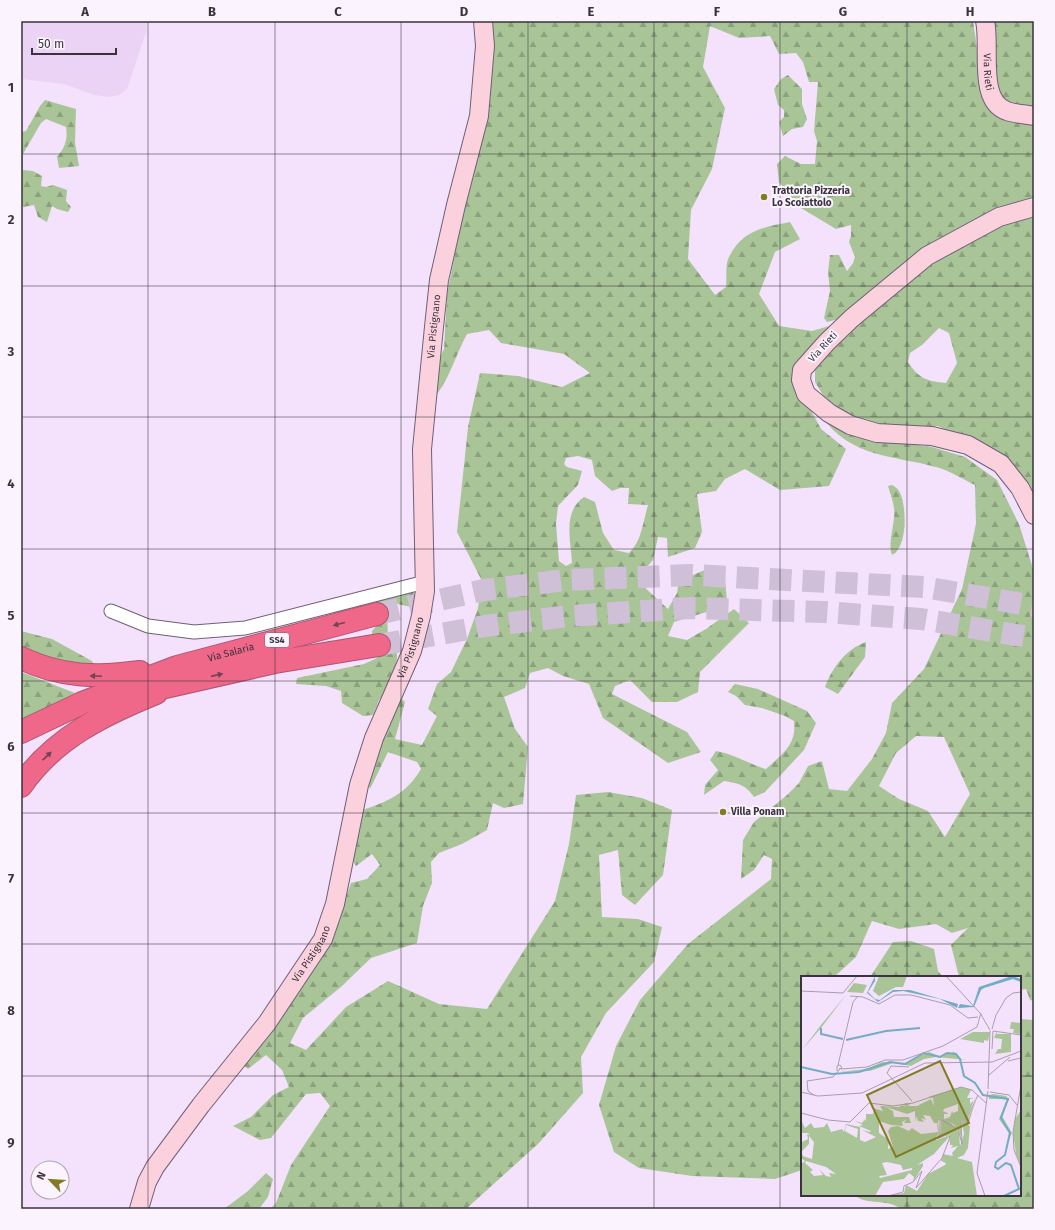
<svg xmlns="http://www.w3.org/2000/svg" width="1055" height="1230" font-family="'Fira Sans',sans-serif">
<defs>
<pattern id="forest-firs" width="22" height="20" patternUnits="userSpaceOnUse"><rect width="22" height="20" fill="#a9c598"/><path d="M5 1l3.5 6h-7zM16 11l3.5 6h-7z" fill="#8ba17d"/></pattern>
</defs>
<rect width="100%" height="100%" fill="#f4e2fd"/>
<path fill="#ead3f5" d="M21,21H146L147,29L127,89L119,95L109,97L94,95L64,84L21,79Z"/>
<path fill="url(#forest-firs)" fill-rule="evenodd" d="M491,21H973L978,54L981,96L986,105L997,114L1034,122V200L1025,202L851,316L827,322L824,318L830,291L828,272L830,255H839L847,271L853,263L855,257L849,242L851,236V225L836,229L801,208L793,199L779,182L777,164L785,156L801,164H815L817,141L814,131L818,82H809L803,62L796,53L779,54L770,36L739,38L710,26L703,67L725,108L712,169L691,210L688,259L715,295L726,287C727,279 725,264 729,257C742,230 764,227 790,222L800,239L775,252L759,294L779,326L812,331L843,322L813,354L796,362L792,375L821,429L846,449L829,486L780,490L745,469L725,479L716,491L697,494L702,532L695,548L668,557L667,538L658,537L653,560L645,569L641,584L668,609L677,593L679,581L707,569L725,579L727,601L713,610L674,622L668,636L687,640L706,629L734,609L749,623L700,672L698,692L677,702H652L630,680L615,686L612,694L687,732L701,752L668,763L603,718L589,684L563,676L548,668L530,673L525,688L504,697L515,729L528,747L523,804L504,808L493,803L487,830L462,844L439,853L431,862L432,883L423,906L417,943L371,958L342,986L303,1018L290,1043L306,1050L346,1007L388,981L439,1004L487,1009L555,901L569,844L576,795L608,792L642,798L672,810L663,875L635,905L622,895L618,850L599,855L602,917L638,919L662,927L654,962L606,1013L581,1057L583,1093L539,1143L466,1209H270L276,1203L291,1165L330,1106L320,1093L306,1094L271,1138L260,1140L233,1126L251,1117L273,1095L289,1087L282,1070L266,1055L248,1069L242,1064L277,1023L329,945L351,883L367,879L380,865L372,854L356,866L351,858L362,810C388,802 407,793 421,769L417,762L388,752L370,789L366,776L400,697L405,702L395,739L422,745L437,716L428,709L437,684L451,672L467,639L478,608L482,581L457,532L468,427L480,373L518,376L562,387L590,373L564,354L501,343L489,330L467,334C455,356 449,382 432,400L437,363L444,349L447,294L464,208ZM578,456L592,460L595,476L612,491L620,488H629L628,504L648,505C643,521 642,541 629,553L614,550L603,533L595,502L584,497C562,512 571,541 572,563L566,566L559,561L556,524L558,506L578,485L582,471L567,467L564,464L566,458Z
M989,21H1034V110L998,99Z
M788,75L802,89V104L807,119L803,127L792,129L783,136L779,122L784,117V110L778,105L774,89L781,79Z
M45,100L76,109L75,143L79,166L59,168L57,157C65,148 68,139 66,127L46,119L41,123L23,154V170L33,171L42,176L41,186L46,187L53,185L67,190L66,201L71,207L68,212L57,209L52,206L47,222L38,217L34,205L23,207L21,204V132L26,131L40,106Z
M1034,212V509L1013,466L997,450L981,446L938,426L895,428L884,424L874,427L829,405L815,382V361L862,317L958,244ZM939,328L949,333L957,363L946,383C927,381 919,379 908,362L910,353L922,345Z
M822,417L874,439L932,447L965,457L997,480L1019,524L1034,572V1001L1030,1000L1026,989L1020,990V977H959L951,945L968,928L952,933L936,924L899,929L872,921L856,957L834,977H802V1170L775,1179L692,1176L639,1168L614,1152L599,1105L616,1046L640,1000L688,944L771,879L772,859L764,855L754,870L741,879L743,840L754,822L786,796L799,783L808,766L822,761L829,789L847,791L872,759L886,733L892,703L924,669L962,589L976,524L975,485C962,479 949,470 936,467C892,455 852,458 822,417ZM916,736L944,737L970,794L945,837L928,811L899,799L879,786L896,753Z
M892,485C894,486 898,489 899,491C907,504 908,548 892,555C887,543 896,522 894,508C893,501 890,493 888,486Z
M412,591L414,593L411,607L398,604L396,601L387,604L388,641L390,649L397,651V659L393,676L387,690L379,700L373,715L363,716L342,703L341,691L326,686L296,684L297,678L364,664L377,658L381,651L372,636V631L378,624L330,620L336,607Z
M21,631L52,639L92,661L94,666L89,669L35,654L21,647Z
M866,642L865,657L838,694L825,687C832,668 846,649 866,642Z
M21,672L75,693L21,721Z
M735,684L758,689L807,711L816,723L804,750L765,792L754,797C746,785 738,783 724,781L704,795L705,785L718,770L710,760L716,751C734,754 749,764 766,769C782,754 797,745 794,721L785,716L762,708L745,705L736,696L728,692Z
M911,941L934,949L938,971L943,977H870L893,942Z
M1020,1019L1034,1020V1209H901C887,1198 867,1206 854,1195H1020Z
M266,1173L273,1179L268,1197L259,1209H224L248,1191Z"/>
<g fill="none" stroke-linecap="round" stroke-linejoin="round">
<path stroke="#cfbfd7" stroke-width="22" stroke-dasharray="22 11" stroke-linecap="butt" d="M377,614L484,590L565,580L692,575L924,587L1034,606
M379,645L485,626L569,616L690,608L824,612L921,619L1034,638"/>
<g stroke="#6f5f77" stroke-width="15">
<path id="street" d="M111,611L148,626L194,632L245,628L425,582"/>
</g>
<g stroke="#6f5f77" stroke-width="20">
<g id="secondary">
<path id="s1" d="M985,21C991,46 977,101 1007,111C1015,114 1025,114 1034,116"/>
<path d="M1034,207L999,217L927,256L852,318L827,342L802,370L801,380L806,394L829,413L850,425L877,433L932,436L968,445L1001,464L1020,488L1034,515"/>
<path id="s2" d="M139,1209L147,1182L155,1167L201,1105L267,1023L323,939L335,904L359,785L374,738L412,651L421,616L425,591L422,449L434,327L439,280L456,205L479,116L485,46L483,21"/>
</g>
</g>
<g stroke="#b0556e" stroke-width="24">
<g id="highway">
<path d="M21,658C60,677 98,678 140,672"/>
<path d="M139,693L275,662L379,645"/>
<path id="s3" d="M21,732L82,703L177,667L377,614"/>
<path d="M21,786C54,738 104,714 156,693"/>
</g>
</g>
<use href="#street" stroke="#fff" stroke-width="13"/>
<use href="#secondary" stroke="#fad1dc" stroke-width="18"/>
<use href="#highway" stroke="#ef6789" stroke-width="22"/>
</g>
<defs><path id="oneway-solid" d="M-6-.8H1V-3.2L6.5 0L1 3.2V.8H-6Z"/></defs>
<g fill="#704354">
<use href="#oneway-solid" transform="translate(339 624) rotate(165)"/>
<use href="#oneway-solid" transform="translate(217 675) rotate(-13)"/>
<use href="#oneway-solid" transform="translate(96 676) rotate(-177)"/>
<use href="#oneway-solid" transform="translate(47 756) rotate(-43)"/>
</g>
<path fill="none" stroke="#3a333d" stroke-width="1" stroke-opacity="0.55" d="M148,21V1209M275,21V1209M401,21V1209M528,21V1209M654,21V1209M780,21V1209M907,21V977M21,154H1034M21,286H1034M21,417H1034M21,549H1034M21,681H1034M21,813H1034M21,944H1034M21,1076H802M1020,1076H1034M907,1195V1209"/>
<g fill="#827b22" stroke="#fbf4ff" stroke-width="1.5">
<circle cx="764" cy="197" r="4"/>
<circle cx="723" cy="812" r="4"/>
</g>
<g text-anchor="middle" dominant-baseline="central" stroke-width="4" stroke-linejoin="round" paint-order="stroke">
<rect fill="#fbf4ff" stroke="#746d77" stroke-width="1" x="265" y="633" width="24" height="14" rx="3"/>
<g font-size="9" font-weight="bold" fill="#3a333d">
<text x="277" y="640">SS4</text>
</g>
<g font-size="10" fill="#3a333d" stroke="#fbf4ff">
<text stroke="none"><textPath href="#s1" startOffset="51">Via Rieti</textPath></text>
<text stroke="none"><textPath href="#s2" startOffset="958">Via Pistignano</textPath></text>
<text transform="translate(823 347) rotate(-47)">Via Rieti</text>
<text stroke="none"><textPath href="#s2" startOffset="634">Via Pistignano</textPath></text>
<text stroke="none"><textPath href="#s3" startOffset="225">Via Salaria</textPath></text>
<text stroke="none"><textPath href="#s2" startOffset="310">Via Pistignano</textPath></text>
</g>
<g font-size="10" font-weight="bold" fill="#3a333d" stroke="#fbf4ff" text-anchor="start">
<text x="772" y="191">Trattoria Pizzeria<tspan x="772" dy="12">Lo Scoiattolo</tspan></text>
<text x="731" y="812">Villa Ponam</text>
</g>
</g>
<g transform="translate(801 976)">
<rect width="220" height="220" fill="#f4e2fd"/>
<path d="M53,7L66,9L62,17L46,16ZM210,46L220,47V58L212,57L213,53H209ZM196,55V58H210V76L194,78L197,73H200L201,63L193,62ZM172,56H189L187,65L183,64V67L159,63Z" fill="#a9c598"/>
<path d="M45,19L20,52L1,74L20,49ZM128,76L138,80L153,76L160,83L166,84L135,81L123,83L110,90L92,87L69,95L38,96L66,93L81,86L104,87ZM160,111L170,114L166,122H174L169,123V128L173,124L166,142L160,146V162L158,154L153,149L149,146L158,156L159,170L163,158L161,147L167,142L175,124L167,149L169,150L167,172L163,179L156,182L171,186L176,220L91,219L103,217L105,209L116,215L127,198L144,189L145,187L140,185L142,178L152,180L151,177L157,170L150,172L152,169H149L148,159H145L136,162L140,156V142L137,145L138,157L134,163L136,164L146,160L148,161L133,178L116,189L122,187V190L112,206L113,201L108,197L103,203L82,206L74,220H0V188L4,185L0,182L1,166L7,163L6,158L9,159L7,157H0V144L4,152L10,147L13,152L23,151L26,147L30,156L41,153L43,156L45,148L59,151V164L64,166L75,161L61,154L69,156L70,155L58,150L62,149L54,145L61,147L64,143L65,146V138H72L73,133L68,131L82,135L79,130L98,131L101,129L105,131L102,128L106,127L109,128L107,130H116L130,123L133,130L132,122L127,121ZM157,128V135L152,137L151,135L149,141L143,143V138H148L142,135L143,133ZM85,131L106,138L114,135V147L115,140L117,145L123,146L120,142L125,144L122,139L129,140L133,147H136L137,156L120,158L111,152L108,155L97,150L90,151L87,155L92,171L87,173L88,164L78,157V145L90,149L102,150L101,146L105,144L103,147H110L108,141H93L92,135ZM45,149L57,153L56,162L44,155ZM8,160L13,166L11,183L2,180L0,176L8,168ZM5,185L25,191L35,198L28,197L30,201L25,200L18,193L22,199L13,200L9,196L12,194L4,187ZM86,186L100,189L102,194L111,192V194L79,202L78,200L86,199L81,187ZM193,118L205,120L208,123L201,140L211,157L206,167L208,157L198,143L206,123H188V119ZM220,134V190L215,178L212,157L214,143Z" fill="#a9c598" fill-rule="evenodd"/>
<path d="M78,0H106L102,11H95L78,20L72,15Z" fill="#a9c598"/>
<path d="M74,0V5L67,16L74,23L79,24L92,14H109L157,28L156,32L139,23L102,15L92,16L77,26L66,17ZM211,0L220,3V6L212,3L183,12L180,14L173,31L157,32L159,28L172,30L178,11Z" fill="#72acc5"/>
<path fill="none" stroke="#72acc5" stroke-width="2" d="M20,52V58L42,63M45,64L85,55L119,52M0,91L31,98L58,96L89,86L104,88L123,77L139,81L146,77L155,78L159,83L163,100L174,107L182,119L207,123L200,142L209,157L204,179L195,186L194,191L197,193L205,187L210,189L218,213L203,220"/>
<path fill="none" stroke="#aa9cb0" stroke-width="1" d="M145,0L179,37L189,54M0,15L42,17L56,0M49,20L62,21L78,28L94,19H110L149,29L167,42L177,41M191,53L195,39L205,22L212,17L220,16M192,55L220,59M191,73L192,55M207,85L220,82M37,89L52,26L57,20M108,91L90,90L86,97L111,125M40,93L66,91L84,84H102L142,70L176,51L180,37M36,95V90L39,89L41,92L38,93M188,99L209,81M6,105L32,101L39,93M6,105L7,115L13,119M220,109L212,156L213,174L220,191M187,113L189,55M0,116L17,120L61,117L124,87L191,86L220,75M189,116L208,119L216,129M0,137L27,144L49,146L68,127L92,130L112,127L160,111L171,114L185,127M87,220L102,216L103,210L112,206L121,195L115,212L141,182L149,161L145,159L136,163L139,157V143L157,153L161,168L160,147L166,142L177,119M184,220L176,197L187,115"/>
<path fill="#827b22" fill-opacity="0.15" stroke="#827b22" stroke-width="2" d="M139,85L168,147L95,181L66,119Z"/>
<rect width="220" height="220" fill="none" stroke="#3a333d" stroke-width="2"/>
</g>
<rect width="1055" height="1230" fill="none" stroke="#fbf4ff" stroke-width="44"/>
<g transform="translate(50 1180) rotate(295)"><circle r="19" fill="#fbf4ff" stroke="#aea7b1"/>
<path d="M0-3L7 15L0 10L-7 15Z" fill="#827b22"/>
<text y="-6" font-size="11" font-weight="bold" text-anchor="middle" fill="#3a333d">N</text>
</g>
<path d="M32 48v6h84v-6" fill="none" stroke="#3a333d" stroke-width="2"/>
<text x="38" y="48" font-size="12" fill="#3a333d" stroke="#fbf4ff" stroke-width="3" paint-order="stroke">50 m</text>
<rect x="22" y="22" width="1011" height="1186" fill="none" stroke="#3a333d" stroke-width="1.5"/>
<g font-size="13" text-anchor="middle" font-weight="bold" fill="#3a333d">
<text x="85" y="16">A</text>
<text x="212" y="16">B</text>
<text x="338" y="16">C</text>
<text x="464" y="16">D</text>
<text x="591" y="16">E</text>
<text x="717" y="16">F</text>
<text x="843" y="16">G</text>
<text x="970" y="16">H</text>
<text x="11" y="92">1</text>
<text x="11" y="224">2</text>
<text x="11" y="356">3</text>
<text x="11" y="488">4</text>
<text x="11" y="620">5</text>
<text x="11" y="751">6</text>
<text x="11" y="883">7</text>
<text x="11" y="1015">8</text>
<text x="11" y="1147">9</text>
</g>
</svg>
